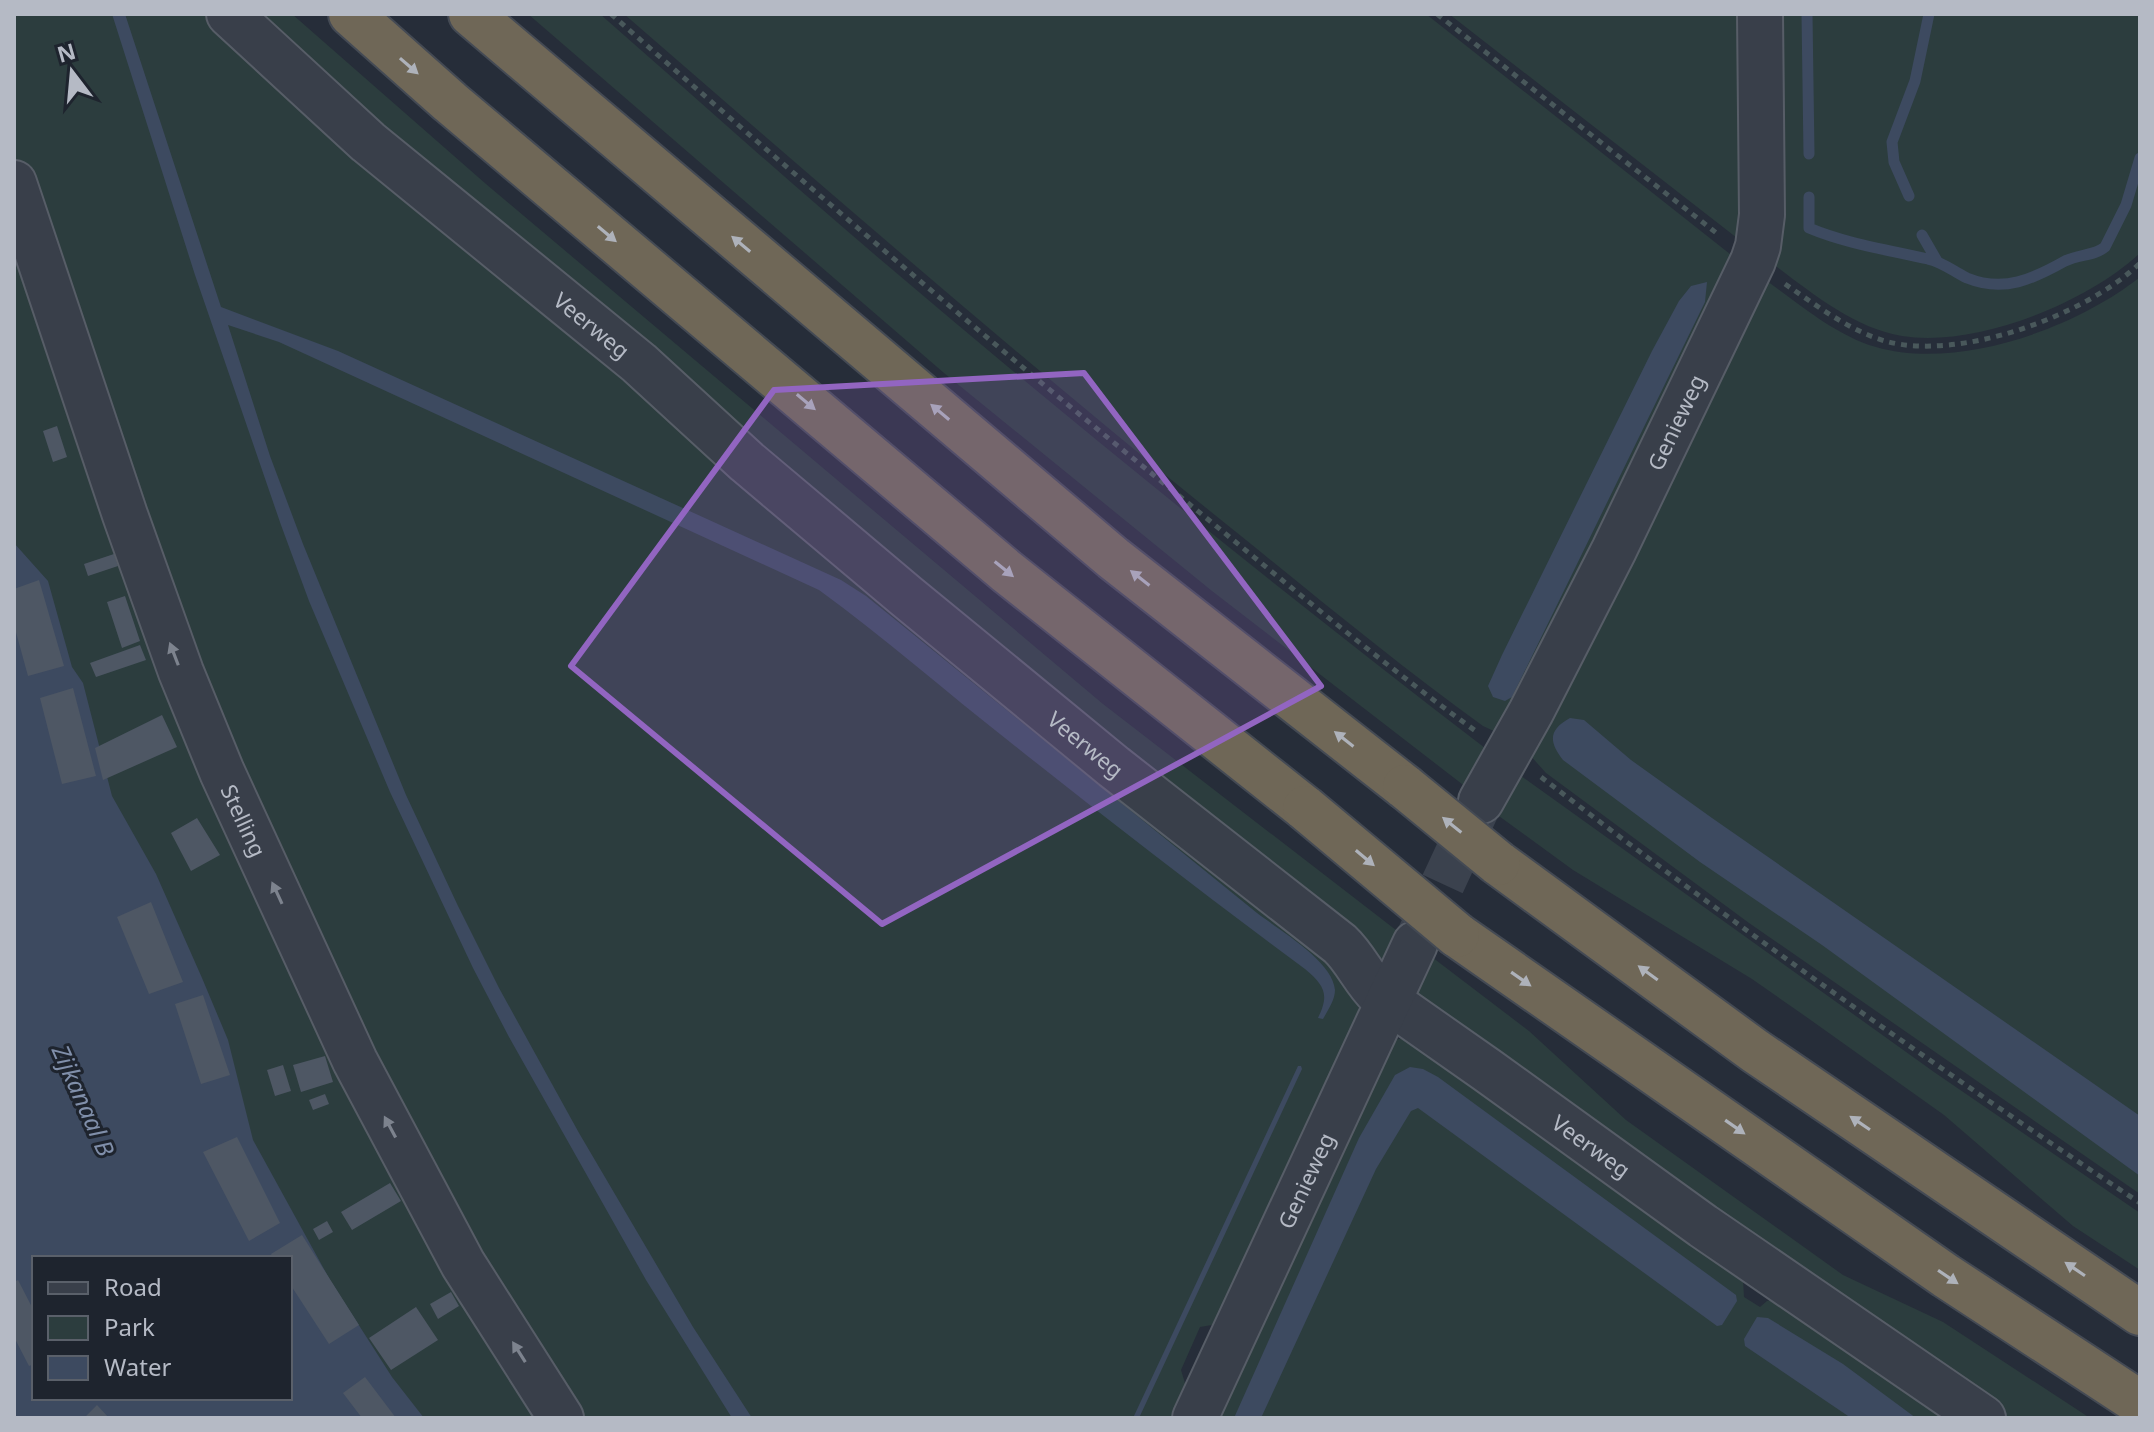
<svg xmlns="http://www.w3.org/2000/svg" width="2154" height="1432" font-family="'Noto Sans',sans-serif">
<rect width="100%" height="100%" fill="#262d39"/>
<path fill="#2c3d3e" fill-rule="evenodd" d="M14,14H217L1298,924L1359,1001L1358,1020L1230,1322L1200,1327L1181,1370L1191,1403L1184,1418H572L392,1114L140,533L14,154Z
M248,14H292L486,184L1103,704L1405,937L1388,969L1308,906Z
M528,14H600C696,98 790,183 887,265C1082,431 1282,592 1485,748L1488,753L1471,791L1212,591L944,373Z
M624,14H1426L1730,254L1734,261L1500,734L1483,726C1400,666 1321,601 1241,536C1031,368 828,191 624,14Z
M1449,14H1742L1747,188L1737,238Z
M1775,14H2140V253C2087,303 1975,348 1902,336C1853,328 1808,290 1769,261Z
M14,209L135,567L552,1418H14ZM34,1258H290V1398H34Z
M2140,277V1194L1749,923L1546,773L1528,753L1767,281C1801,305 1835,335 1876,347C1958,371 2076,328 2140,277Z
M1517,773L1934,1072L2140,1213V1270L2073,1226L1944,1115L1805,1016L1752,979L1573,870L1492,811Z
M1424,951L1529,1031L1626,1120L1843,1275L1943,1322L2090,1418H1999L1417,998L1415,988Z
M1404,1038L1415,1039L1743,1279L1744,1297L1760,1307L1767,1301L1775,1299L1965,1418H1209L1394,1040Z"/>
<path fill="#3d4a60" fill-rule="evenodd" d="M112,14H125L221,307L338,351L841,580L866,596L1257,913C1279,930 1333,961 1335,990C1335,1000 1328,1010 1323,1019L1318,1018C1330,994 1324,985 1305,969C1205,895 1107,819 1010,742C946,692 885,638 819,590L279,342L228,325L270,456L303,544L406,795L458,906L499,988L579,1133L693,1327L752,1418H732L646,1280L509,1037L473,968L390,792L309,601L281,525L195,275Z
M1707,282L1705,302L1512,697L1505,701L1493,697L1488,686L1502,655L1652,351L1679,301L1691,286Z
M14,543L48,581L72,667L83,683L112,796L156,874L202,978L228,1040L253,1140L330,1280L392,1377L424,1418H14ZM34,1258H290V1398H34Z
M1570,718L1584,720L1631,760L1712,818L2140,1116V1176L1822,945L1700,862L1563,760C1549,742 1548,730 1570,718Z
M1298,1066H1301L1302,1069L1139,1418H1133Z
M1410,1067L1423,1069L1438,1077L1736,1295L1737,1301L1722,1325L1717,1326L1418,1108L1411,1111L1376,1169L1261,1418H1234L1359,1138L1395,1075Z
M1757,1317L1768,1318L1843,1364L1916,1418H1851L1745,1346L1744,1339Z"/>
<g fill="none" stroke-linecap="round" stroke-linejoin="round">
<path stroke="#3d4a60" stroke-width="11" d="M1807,14L1809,154
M1909,196L1894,162L1892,142L1915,81L1929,14
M1809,197V228C1847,244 1889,250 1928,259C1943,262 1954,272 1967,278C2004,293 2033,279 2065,261C2079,254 2094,256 2105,247L2126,205L2140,158
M1922,235L1937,261"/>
</g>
<path fill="#4e5764" d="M57,426L67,457L53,462L43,431Z
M114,554L118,566L88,576L84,564Z
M39,580L64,666L28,676L14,625V589Z
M125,596L140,641L122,648L107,602Z
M140,645L146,660L96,677L90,663Z
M73,688L96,776L62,784L40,698Z
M162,715L177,747L103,780L95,748Z
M197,818L220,855L191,871L171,833Z
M151,902L183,982L149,994L117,917Z
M203,995L230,1075L201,1084L175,1004Z
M325,1056L333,1082L301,1092L293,1065Z
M283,1065L291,1091L275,1096L267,1070Z
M325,1094L329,1104L313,1110L309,1100Z
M237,1137L280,1223L249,1241L203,1152Z
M390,1183L401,1201L352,1230L341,1212Z
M327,1221L333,1232L319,1240L313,1229Z
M302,1235L359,1325L329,1344L290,1284V1258H273L271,1254Z
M18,1280L34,1311V1364L29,1366L14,1337V1282Z
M451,1292L459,1306L438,1319L430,1304Z
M416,1307L438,1340L391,1370L369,1338Z
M365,1377L396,1418H362L343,1393Z
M97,1405L109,1418H84Z"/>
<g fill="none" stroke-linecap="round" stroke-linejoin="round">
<path stroke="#3b424e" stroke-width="44" stroke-dasharray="44 22" stroke-linecap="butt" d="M1415,944L1481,801"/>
<g stroke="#575d67" stroke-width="48">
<g id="minor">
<path id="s1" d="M229,14L368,142L639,363L747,462L906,596L1114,767L1340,944C1356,959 1364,980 1380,995L1487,1070L1703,1226L1983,1418"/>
<path id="s2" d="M14,183L125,515L181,672L222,772L355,1061L463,1264L561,1418"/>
<path id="s3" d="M1481,801L1531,712L1614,550L1753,261L1758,246L1762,215L1760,14"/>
<path id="s4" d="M1195,1418L1415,944"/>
</g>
</g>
<g stroke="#444a54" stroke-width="48">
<path id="highway" d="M351,14L450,102L1006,571L1305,808
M471,14L1113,558L1405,787
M1498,863L1755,1051L2140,1313
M1457,935L1946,1276L2140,1403"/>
</g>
<path stroke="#49585b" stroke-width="5" stroke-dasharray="6 6" stroke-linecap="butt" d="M611,14C799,179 989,342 1183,499C1280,578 1376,659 1477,732
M1437,14L1719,235
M1785,284C1816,305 1848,330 1885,341C1959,362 2087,315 2140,263
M1541,777C1735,926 1936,1067 2140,1203"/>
<use href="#minor" stroke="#393f4a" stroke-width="44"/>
<use href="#highway" stroke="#6f6757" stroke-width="44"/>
<g stroke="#444a54" stroke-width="48" stroke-linecap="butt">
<path id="highway-bridge" d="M1405,787L1498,863
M1305,808L1457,935"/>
</g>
<use href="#highway-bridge" stroke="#6f6757" stroke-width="44"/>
</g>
<defs><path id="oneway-solid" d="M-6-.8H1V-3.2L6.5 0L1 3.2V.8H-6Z" transform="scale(2)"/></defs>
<g fill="#aeb2ba">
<use href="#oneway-solid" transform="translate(409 66) rotate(41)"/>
<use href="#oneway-solid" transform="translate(607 234) rotate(40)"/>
<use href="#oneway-solid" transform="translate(741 244) rotate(-140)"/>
<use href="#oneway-solid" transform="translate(806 402) rotate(40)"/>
<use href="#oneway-solid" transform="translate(940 412) rotate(-140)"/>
<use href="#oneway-solid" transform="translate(1004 569) rotate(39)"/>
<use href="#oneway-solid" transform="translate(1140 578) rotate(-142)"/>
<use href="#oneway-solid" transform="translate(1344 739) rotate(-142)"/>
<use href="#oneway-solid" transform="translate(1452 825) rotate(-141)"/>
<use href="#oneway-solid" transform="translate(1365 858) rotate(40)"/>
<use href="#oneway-solid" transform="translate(1648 973) rotate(-144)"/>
<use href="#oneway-solid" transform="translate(1521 979) rotate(35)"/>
<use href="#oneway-solid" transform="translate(1860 1123) rotate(-146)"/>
<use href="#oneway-solid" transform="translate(1735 1127) rotate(35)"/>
<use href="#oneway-solid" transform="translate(2075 1269) rotate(-146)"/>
<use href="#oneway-solid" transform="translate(1948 1277) rotate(34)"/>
</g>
<g fill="#7d838e">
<use href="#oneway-solid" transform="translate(174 654) rotate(-111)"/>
<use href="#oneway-solid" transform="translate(277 893) rotate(-115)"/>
<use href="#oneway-solid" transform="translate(390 1127) rotate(-118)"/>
<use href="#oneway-solid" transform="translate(519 1352) rotate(-122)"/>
</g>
<path fill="#9265c1" fill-opacity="0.2" stroke="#9265c1" stroke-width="6" stroke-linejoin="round" d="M1084,373L1321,686L882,924L571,666L774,390Z"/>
<g text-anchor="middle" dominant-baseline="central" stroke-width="6" stroke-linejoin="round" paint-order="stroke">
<g font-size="22" fill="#b5bac5" stroke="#1e242e">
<text stroke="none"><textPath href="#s1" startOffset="478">Veerweg</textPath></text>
<text stroke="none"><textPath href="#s3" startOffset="426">Genieweg</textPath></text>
<text stroke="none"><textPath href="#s1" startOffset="1126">Veerweg</textPath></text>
<text stroke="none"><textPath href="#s2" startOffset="678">Stelling</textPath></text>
<text stroke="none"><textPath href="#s1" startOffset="1774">Veerweg</textPath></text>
<text stroke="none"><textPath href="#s4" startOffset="262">Genieweg</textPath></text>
</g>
<g font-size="24" font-style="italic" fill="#808faa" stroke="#1e242e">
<text transform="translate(84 1100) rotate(66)">Zijkanaal B</text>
</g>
</g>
<rect width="2154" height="1432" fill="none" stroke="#b5bac5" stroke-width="32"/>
<rect x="32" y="1256" width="260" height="144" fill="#1e242e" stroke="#5a606a" stroke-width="2"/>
<rect x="48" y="1282" width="40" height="12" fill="#393f4a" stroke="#5a606a" stroke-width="2"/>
<text x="104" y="1296" font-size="24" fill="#b5bac5">Road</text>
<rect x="48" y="1316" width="40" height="24" fill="#2c3d3e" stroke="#5a606a" stroke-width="2"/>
<text x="104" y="1336" font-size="24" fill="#b5bac5">Park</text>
<rect x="48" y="1356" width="40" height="24" fill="#3d4a60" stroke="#5a606a" stroke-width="2"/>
<text x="104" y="1376" font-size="24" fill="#b5bac5">Water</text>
<g transform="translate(72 72) rotate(344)" stroke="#1e242e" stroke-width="6" paint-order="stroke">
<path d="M0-6L14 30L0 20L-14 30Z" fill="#b5bac5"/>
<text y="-12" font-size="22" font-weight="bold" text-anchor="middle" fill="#b5bac5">N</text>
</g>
</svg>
